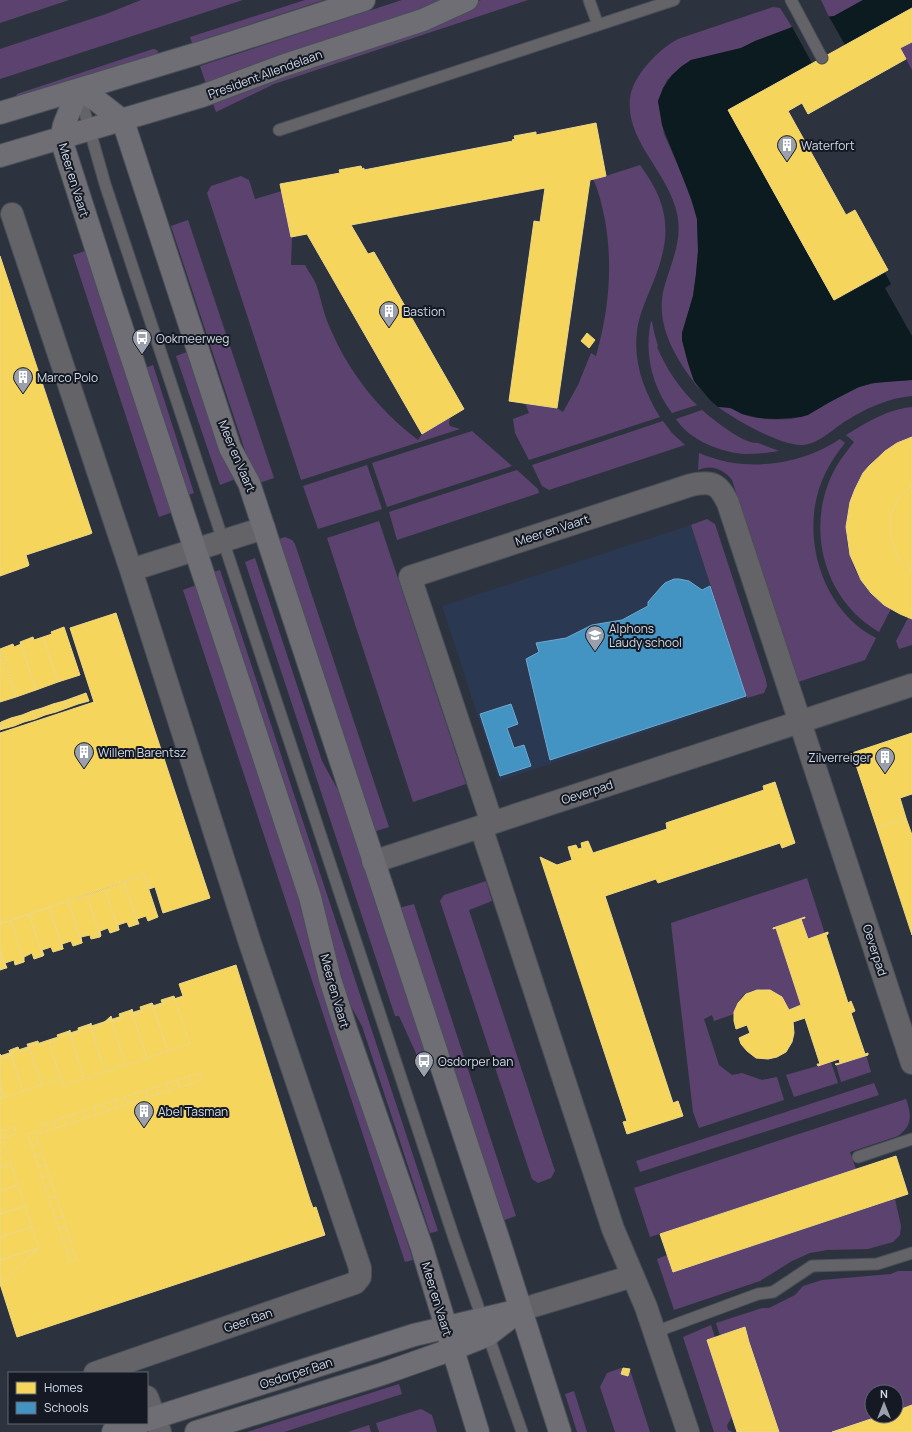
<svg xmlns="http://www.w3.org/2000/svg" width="912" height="1432" font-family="Manrope,sans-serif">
<rect width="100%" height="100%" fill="#2d333e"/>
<path fill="#2a3851" d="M691,525L747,698L499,781L442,606Z"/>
<path fill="#5c436f" d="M0,0H69L0,23Z
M141,0H243L0,79V49L106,14Z
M305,0H324L192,43L190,37Z
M402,0H450L207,87L200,66Z
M481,0H528L274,84L216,112L212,101L430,24Z
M821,0H863L834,16L829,17Z
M773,7L780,8L792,27L755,41L741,48L691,60L682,66L667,80L658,101L664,134L685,181L697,219L698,251L696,274L693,296L682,333V340L688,363L694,381L700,390C678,362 654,326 664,288C672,259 685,237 675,206C664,169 626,139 630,99C632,76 659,49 678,39Z
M912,42V70L900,48Z
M153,49L157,50L158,52L156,55L15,99L17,94Z
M640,165C671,207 672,237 652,285C646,300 639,315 637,331C633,362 644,391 660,417L529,460L515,433L513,419L529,413L525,403L557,408L563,412L578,385L591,353L596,356C609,310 613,266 605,220C602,206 599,191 593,179L606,176Z
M241,176L249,180L255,199L282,191L291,237H292L291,265H305C308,271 313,277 316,284C321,298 323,313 330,328C349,373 379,410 418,440L422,434L450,418L449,423L450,426L460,429L301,480L207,193L211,186Z
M188,220L274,478L256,484L171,226Z
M88,250L176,511L159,517L73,255Z
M651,321L652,322L655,336L658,346L657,347C666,368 680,390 697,405L672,413C652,386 644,354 651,321Z
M187,352L238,478L220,485L176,356Z
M153,365L194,493L185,496L142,369Z
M912,380V396C887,398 865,409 844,422C832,430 819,443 804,445C782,447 736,420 718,407C728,406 734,410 742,414C754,419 777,420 791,419C812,416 829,401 849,391C868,382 890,381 912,380Z
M912,407V437C836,461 822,568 891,609L879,632C822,599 804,524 836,467C841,458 848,450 854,442L846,435C867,422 888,409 912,407Z
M702,410C712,419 745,445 758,443L779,451C768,453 757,454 746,454C722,453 689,440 676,419Z
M663,421L672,433L685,445L549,490L542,486L532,465Z
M472,431L512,466L387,507L372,463Z
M840,439L845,443C832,459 822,476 817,496C804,548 826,613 876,638L865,660L798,682L732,480C724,469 710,464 698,470L699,453C745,473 799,466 840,439Z
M367,465L382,509L318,529L303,486Z
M517,470L538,489L539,493L397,540L389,512Z
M707,519L715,524L766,680L767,686L764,693L747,698L691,525Z
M379,521L466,784L413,802L327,538Z
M285,537L292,540L295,544L389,827L370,833L276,540Z
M255,558L322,761L345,803L435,1069L425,1073L399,1016H395L245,562Z
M220,570L438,1231L430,1233L362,1026L338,983L210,573Z
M199,584L304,900L328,1000L413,1260L405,1262L183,590Z
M908,618L912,619V645L899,649L896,641Z
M807,878L825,934L808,939L801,919L805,918V917L773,928H776L801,1005L789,1010C778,981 738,983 734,1014L714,1021L712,1015L704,1019L719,1065L732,1075L742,1073L762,1080L777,1077L784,1100L699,1128L693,1112L671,923Z
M486,881L492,901L469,910L555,1171L551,1178L538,1183L532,1179L440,901L444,895Z
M414,904L516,1216L499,1222L395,909Z
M866,1055L871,1072L841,1082L836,1065Z
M831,1062L838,1083L794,1097L786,1075Z
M874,1083L879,1095L640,1172L636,1161Z
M906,1099C912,1116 912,1126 898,1136L850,1152L856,1169L650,1237L634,1188Z
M895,1199L901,1226L900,1235L893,1242L868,1249L827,1250L810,1253L792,1261L760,1281L674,1310L657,1259L667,1255L673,1272Z
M898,1271H912V1405L896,1411V1392H872V1416H880L832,1432H779L745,1328L720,1336L716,1323L753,1311L762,1308H769L795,1295L803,1286L822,1280L891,1274Z
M711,1325L715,1337L707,1340L732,1417L727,1425L728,1430L733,1432H714L683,1337Z
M621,1368H623L621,1374L628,1376L630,1370L650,1432H615L600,1387L607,1373Z
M399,1384L402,1394L284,1432H247Z
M574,1391L587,1432H577L565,1394Z
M421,1409L432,1415L437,1432H379L376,1423Z
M369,1425L371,1432H348Z"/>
<path fill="#0c1b1f" d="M863,0H912V8L728,110L834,301L885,273L891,284L885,288L912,336V380L873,383L859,387L828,403L808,415L801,417L776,419L759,418L742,414L731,408L718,407L710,400L694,381L688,363L682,340V333L693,296L696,274L698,251L697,219L692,201L662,125L658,101L663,88L672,75L682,66L691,60L741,48L755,41L790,28L816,15L825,17L834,16Z"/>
<path fill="#2d333e" d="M816,13L828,15L845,45L812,63L791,25Z"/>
<path fill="#f6d55c" stroke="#ecd786" d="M912,8V42L900,48L906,59L808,114L802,103L788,111L846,215L855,210L888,270L834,300L728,110Z
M596,123L606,176L590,180L557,408L509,401L534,221L540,222L545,188L351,225L368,254L374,252L464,409L422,434L307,234L291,237L280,184L340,173L339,170L361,166L362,169L364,168V170L513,141L512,140L515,139L514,136L536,132V135Z
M0,256L92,533L90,534L26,555L29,565L28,566L0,576Z
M587,333L595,340L589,348L581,341Z
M912,437V619L900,614L884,605L871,593L861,580L850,555L846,527L850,502L855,489L863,473L869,466L885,451L897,443Z
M912,485V571L904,564L895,551L891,538L890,528L891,516L896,503L901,496Z
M116,613L210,898L163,913L155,887L149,889L144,875L0,924V733L94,702L70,628Z
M64,627L80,675L58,682L43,637L52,634L51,632Z
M33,637L34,640L43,637L58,682L36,690L20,642Z
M13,644L14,647L21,644L36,690L16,697L0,649Z
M0,651L16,697L0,702Z
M86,693L89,701L78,704L75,697Z
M75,697L78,704L67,708L64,701Z
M64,701L67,708L56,712L53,704Z
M53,704L56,712L45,715L42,708Z
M42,708L45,715L35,719L32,711Z
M32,711L35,719L24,722L22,715Z
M22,715L24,722L14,726L11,718Z
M11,718L14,726L3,729L1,722Z
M0,722L3,729L0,730Z
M912,733V794L900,798L906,818L877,828L852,753Z
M775,782L795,843L782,848L780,843L658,883L656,879L605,896L673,1103L678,1101L683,1116L627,1134L623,1122L627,1121L540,857L557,865L572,860L568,847L576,845L578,849L582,848L581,843L588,841L593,853L667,829L666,823L764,790L763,786Z
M906,818L912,835V935L877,828Z
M144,875L158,917L148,921L146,916L137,919L139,924H138L124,882Z
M124,882L138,924L129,927L127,922L118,925L119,930L105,889Z
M105,889L119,930L110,933L108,928L100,931L101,936L100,937L87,895Z
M87,895L100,937L91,939L90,935L81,937L82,943L68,901Z
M68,901L82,943L73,946L71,941L62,944L63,949L49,907Z
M49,907L63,949L53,952L51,947L42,950L44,955L43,956L29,914Z
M29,914L43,956L34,959L32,953L24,957V962L11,920Z
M805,917V918L801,919L808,939L828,932V934L826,935L848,1003L851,1001L855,1011L851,1013L865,1054L868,1053V1055L836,1065L835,1064L840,1063L839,1059L818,1066L817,1064H820L805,1018L793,1022L794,1033L792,1042L786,1052L777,1057L768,1059L756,1058L747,1051L741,1044L739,1038L750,1033L747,1025L736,1029L734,1021V1012L738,1003L746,994L757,990H770L782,997L789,1010L801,1005L776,928L773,929V928Z
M11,920L24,962L15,965L14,960L5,963L7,968H6L0,951V924Z
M0,951L6,968L0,970Z
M236,965L310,1200L313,1208L316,1207L325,1235L17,1337L0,1284V1056L183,996L179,984Z
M174,996L190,1044L168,1051L152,1003L155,1008L163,1005L161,1000Z
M152,1003L168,1051L147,1058L131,1010L132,1009L134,1015L142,1012L140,1007Z
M131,1010L147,1058L126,1065L110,1017L111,1016L113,1022L121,1019L119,1014Z
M110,1017L126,1065L105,1072L90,1024L91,1023L92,1029L100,1026Z
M90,1024L105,1072L84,1079L69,1031L70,1030L71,1036L79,1033L78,1028Z
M69,1031L84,1079L63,1086L49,1043L59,1040L57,1035Z
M38,1041L39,1046L49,1043L61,1079L42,1085L28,1044Z
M27,1044H28L42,1085L23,1091L10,1050L18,1047L20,1052L29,1049Z
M9,1050L23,1091L4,1097L0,1084V1054L2,1058L11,1055Z
M200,1073L202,1080L191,1084L189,1076Z
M189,1076L191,1084L180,1087L177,1080Z
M177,1080L180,1087L169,1091L167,1083Z
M167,1083L169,1091L159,1094L156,1087Z
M0,1084L4,1097L0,1099Z
M156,1087L159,1094L148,1097L146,1090Z
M146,1090L148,1097L138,1101L135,1093Z
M135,1093L138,1101L128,1104L125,1097Z
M125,1097L128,1104L117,1108L115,1100Z
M115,1100L117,1108L107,1111L104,1104Z
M104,1104L107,1111L96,1115L94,1107Z
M94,1107L96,1115L86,1118L83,1111Z
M83,1111L86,1118L75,1122L73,1115Z
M73,1115L75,1122L66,1125L63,1117Z
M63,1117L66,1125L56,1128L54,1121Z
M54,1121L56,1128L48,1131L45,1123Z
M45,1123L48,1131L39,1134L37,1126Z
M14,1126L16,1134L7,1137L5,1130Z
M5,1130L7,1137L0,1139V1131Z
M35,1132L39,1143L31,1145L27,1134Z
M4,1142L11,1164L0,1168V1143Z
M39,1143L42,1154L35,1156L31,1145Z
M42,1154L46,1164L38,1167L35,1156Z
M896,1156L908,1194L673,1272L660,1234Z
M11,1164L18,1185L0,1191V1168Z
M46,1164L49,1175L42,1177L38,1167Z
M49,1175L53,1185L45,1188L42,1177Z
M18,1185L25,1206L0,1214V1191Z
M53,1185L56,1196L48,1198L45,1188Z
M56,1196L59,1206L52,1209L48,1198Z
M25,1206L32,1227L0,1237V1214Z
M59,1206L63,1216L55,1219L52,1209Z
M63,1216L66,1227L59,1229L55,1219Z
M32,1227L39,1248L0,1260V1237Z
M66,1227L70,1238L62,1240L59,1229Z
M70,1238L73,1248L66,1251L62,1240Z
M39,1248L0,1285V1260Z
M73,1248L77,1259L70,1262L66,1251Z
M745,1327L749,1342L779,1432H737L707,1340Z
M623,1368L630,1369L628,1376L621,1374Z
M912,1405V1432H832L880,1416H896V1411Z"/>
<path fill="#4393c3" stroke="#6ea9ce" d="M674,579H679L689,581L702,590L710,586L746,696L550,760L526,659L539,652L536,643L566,638L592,625L622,620L648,606V602L662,586L665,583Z
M511,704L518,724L507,728L514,748L524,745L531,766L500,776L480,714Z"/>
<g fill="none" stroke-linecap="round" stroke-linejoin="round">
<g stroke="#494f58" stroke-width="13">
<path id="lane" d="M589,0L598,25
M791,0L822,58
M79,92L105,184L454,1238L522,1432
M279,130L674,0
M858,1157L912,1139
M655,1332L758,1294L773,1292L812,1266L877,1264L912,1253"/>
</g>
<g stroke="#494f58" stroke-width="24">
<path id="street" d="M12,214L131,570L250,943L360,1268V1277L355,1283L95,1373
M131,570L264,528
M492,823L410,577L691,485C713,481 718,483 728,503L912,1063
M481,827L613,1229L646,1307L688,1432
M373,862L912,685
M520,1310L633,1276
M147,1397L160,1432"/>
</g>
<g stroke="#494f58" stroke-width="24">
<path id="secondary" d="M78,90L96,100L123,121L230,448L249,483L499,1241L560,1432
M78,90L64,125L61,139L111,295L310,897L330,979L346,1029L422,1248L478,1432
M0,113L199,53L364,0
M0,156L202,96L285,65L423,20L467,0
M147,1420L414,1335L520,1310
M113,1432L140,1423
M196,1432L382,1374L453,1349L488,1335L515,1314"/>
</g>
<use href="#lane" stroke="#636368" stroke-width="11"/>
<use href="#street" stroke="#636368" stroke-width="22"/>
<use href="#secondary" stroke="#6e6e74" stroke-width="22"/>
</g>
<defs>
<g id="building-pin" transform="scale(1)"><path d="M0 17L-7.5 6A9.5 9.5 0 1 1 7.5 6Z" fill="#99a0ac" stroke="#141923"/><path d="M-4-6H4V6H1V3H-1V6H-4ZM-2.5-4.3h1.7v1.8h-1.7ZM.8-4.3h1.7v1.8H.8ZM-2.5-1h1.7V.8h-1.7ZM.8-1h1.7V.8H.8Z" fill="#fff"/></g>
<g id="bus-pin" transform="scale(1)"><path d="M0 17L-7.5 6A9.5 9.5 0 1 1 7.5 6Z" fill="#99a0ac" stroke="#141923"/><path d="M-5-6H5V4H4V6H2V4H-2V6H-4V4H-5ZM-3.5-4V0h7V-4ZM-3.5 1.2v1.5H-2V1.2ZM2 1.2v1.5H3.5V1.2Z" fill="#fff"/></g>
<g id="school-pin" transform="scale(1)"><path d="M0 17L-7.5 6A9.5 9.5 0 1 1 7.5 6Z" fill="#99a0ac" stroke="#141923"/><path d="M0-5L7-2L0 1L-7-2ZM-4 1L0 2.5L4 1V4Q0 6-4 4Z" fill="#fff"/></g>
</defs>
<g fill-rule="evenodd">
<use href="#building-pin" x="787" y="145"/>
<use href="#building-pin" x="389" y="311"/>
<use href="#bus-pin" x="142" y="338"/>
<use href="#building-pin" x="23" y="377"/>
<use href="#school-pin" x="595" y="635"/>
<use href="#building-pin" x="84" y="752"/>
<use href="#building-pin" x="885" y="757"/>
<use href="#bus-pin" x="424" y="1061"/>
<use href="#building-pin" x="144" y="1111"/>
</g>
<g text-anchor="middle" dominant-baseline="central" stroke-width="4" stroke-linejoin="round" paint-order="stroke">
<g font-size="12" fill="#d3dbe8" stroke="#141923">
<text transform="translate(265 74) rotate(-20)">President Allendelaan</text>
<text transform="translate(74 180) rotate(73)">Meer en Vaart</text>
<text transform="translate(237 456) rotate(67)">Meer en Vaart</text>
<text transform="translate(552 530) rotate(-18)">Meer en Vaart</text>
<text transform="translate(587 792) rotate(-18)">Oeverpad</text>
<text transform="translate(875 950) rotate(72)">Oeverpad</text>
<text transform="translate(335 991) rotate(74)">Meer en Vaart</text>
<text transform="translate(437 1299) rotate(73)">Meer en Vaart</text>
<text transform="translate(248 1320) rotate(-19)">Geer Ban</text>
<text transform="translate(296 1373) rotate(-18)">Osdorper Ban</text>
</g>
<g font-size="12" fill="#d3dbe8" stroke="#141923" text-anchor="start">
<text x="801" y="145">Waterfort</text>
<text x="403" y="311">Bastion</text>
<text x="156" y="338">Ookmeerweg</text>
<text x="37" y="377">Marco Polo</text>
<text x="609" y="628">Alphons<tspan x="609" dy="14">Laudy school</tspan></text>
<text x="98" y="752">Willem Barentsz</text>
<text x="871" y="757" text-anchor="end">Zilverreiger</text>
<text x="438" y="1061">Osdorper ban</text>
<text x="158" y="1111">Abel Tasman</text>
</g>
</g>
<rect x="8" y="1372" width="140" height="52" fill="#141923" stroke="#606772"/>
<rect x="16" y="1382" width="20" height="12" fill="#f6d55c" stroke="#606772"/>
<text x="44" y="1392" font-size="12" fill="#d3dbe8">Homes</text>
<rect x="16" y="1402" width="20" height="12" fill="#4393c3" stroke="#606772"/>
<text x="44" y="1412" font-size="12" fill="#d3dbe8">Schools</text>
<g transform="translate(884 1404)"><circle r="19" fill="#141923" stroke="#606772"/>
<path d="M0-3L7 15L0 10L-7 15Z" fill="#99a0ac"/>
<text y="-6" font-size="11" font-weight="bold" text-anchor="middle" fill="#d3dbe8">N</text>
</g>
</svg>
